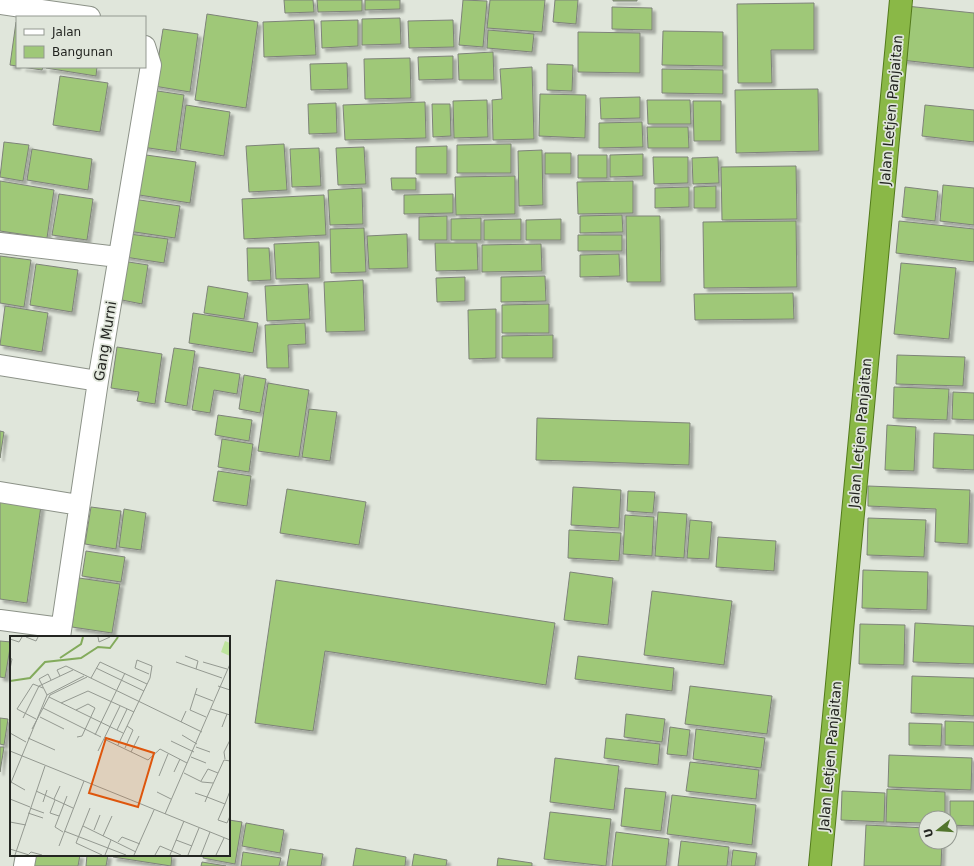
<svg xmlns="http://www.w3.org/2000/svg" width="974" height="866" font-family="'DejaVu Sans',sans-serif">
<defs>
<filter id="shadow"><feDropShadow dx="3.5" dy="3.5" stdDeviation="1" flood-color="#0004"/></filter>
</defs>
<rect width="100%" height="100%" fill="#e0e6db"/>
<path fill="#9fc878" stroke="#7e8379" filter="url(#shadow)" d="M284,0H313L314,12L285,13Z
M317,0H362V11L318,12Z
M365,0H400V9L365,10Z
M463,0L487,1L483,47L459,45Z
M490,0H545L542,32L487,28Z
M555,0H578L576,24L553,22Z
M613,0H637V1H613Z
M814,3V50H771L772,83H738L737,4Z
M906,6L974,13V68L901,60Z
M612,7L652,8V30L612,29Z
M207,14L258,22L246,108L195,100Z
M400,18L401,44L362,45V19Z
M314,20L316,55L264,57L263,22Z
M358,20V46L322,48L321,21Z
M453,20L454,47L409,48L408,21Z
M16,22H17V66L10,65Z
M163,29L198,34L190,92L154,86Z
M488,30L534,34L532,52L487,48Z
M663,31L723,32V66L662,65Z
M578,32L640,33V73L578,72Z
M493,52L494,80H459L458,54Z
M453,56V79L419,80L418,57Z
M410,58L411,98L365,99L364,59Z
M347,63L348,89L311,90L310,64Z
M547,64L573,65L572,91L547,90Z
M22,67H43L42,70Z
M46,67H97L96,76L46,68Z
M532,67L534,139L493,140L492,100L502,99L500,69Z
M662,69L723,70V94L662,93Z
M60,76L108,83L100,132L53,125Z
M818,89L819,151L736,153L735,90Z
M151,90L184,95L176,152L142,147Z
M540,94L586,95L585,138L539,136Z
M640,97V118L601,119L600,98Z
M487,100L488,137L454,138L453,101Z
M647,100H690L691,124H648Z
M693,101H721V141H694Z
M425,102L426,138L345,140L343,105Z
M336,103L337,133L309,134L308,104Z
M432,104H450L451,136L433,137Z
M186,105L230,112L224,156L180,149Z
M925,105L974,110V142L922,136Z
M642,122L643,147L599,148V123Z
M647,127H688L689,148H648Z
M4,142L29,145L23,181L0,177Z
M284,144L287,190L249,192L246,146Z
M511,144V173H457V145Z
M447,146V174H416V147Z
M364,147L366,184L338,185L336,148Z
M319,148L321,186L292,187L290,149Z
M32,149L92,159L88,190L27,180Z
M542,150L543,205L519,206L518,151Z
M545,153H571V174H545Z
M139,154L196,162L190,203L133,194Z
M643,154V176L610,177V155Z
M578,155H607V178H578Z
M653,157H688V183L654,184Z
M718,157L719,183L693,184L692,158Z
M796,166L797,219L722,220L721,167Z
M515,176V214L456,215L455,177Z
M391,178H416V190H392Z
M0,181L54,190L47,238L0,231Z
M633,181V213L578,214L577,182Z
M943,185L974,188V225L940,221Z
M716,186V208H694V187Z
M689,187V207L655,208V188Z
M905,187L938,191L935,221L902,217Z
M362,188L363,224L330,225L328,190Z
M59,194L93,199L87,240L52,235Z
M453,194V213L404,214V195Z
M324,195L326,235L244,239L242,199Z
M133,199L180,206L175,238L128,231Z
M622,215L623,232L580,233V216Z
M447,216V240H419V217Z
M626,216H660L661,282H627Z
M481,218V240H451V219Z
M521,219V240H484V220Z
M561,219V240H526V220Z
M796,221L797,287L704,288L703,222Z
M899,221L974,229V262L896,253Z
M364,228L366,272L331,273L330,229Z
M129,234L168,239L164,263L125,257Z
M407,234L408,268L369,269L367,236Z
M578,235H622V251H578Z
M319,242L320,278L276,279L274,244Z
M435,243H477L478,270L436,271Z
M541,244L542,271L482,272V245Z
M247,248H269L271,280L248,281Z
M619,254L620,276L580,277V255Z
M0,256L31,260L24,307L0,303Z
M122,261L148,265L142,304L117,299Z
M901,263L956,268L949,339L894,334Z
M36,264L78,270L72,312L30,305Z
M545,276L546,301L501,302V277Z
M465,277V301L437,302L436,278Z
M363,280L365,331L326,332L324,282Z
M308,284L310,319L267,321L265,286Z
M208,286L248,293L244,319L204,313Z
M793,293L794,319L695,320L694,294Z
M549,304V333H502V305Z
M5,306L48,313L42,352L0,345Z
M496,309V358L469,359L468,310Z
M193,313L258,323L253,353L189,343Z
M305,323L306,344L288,345L289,368H267L265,325Z
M553,335V358H502V336Z
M117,347L162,354L155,404L137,401L139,392L111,388Z
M174,348L195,351L187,406L165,402Z
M897,355L965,357L963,386L896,384Z
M199,367L240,374L237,394L214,390L210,413L192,410Z
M244,375L266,379L260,413L239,409Z
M268,383L309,390L299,457L258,451Z
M894,387L949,389L947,420L893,418Z
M953,392L974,393V420L952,419Z
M309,409L337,412L330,461L302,457Z
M218,415L252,420L249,441L215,435Z
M537,418L690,423L689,465L536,460Z
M887,425L916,427L914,471L885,470Z
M0,431L4,432L0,458Z
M934,433L974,435V470L933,468Z
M222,439L253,444L249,472L218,467Z
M218,471L251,476L247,506L213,501Z
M868,486L970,490L968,544L935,542L936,509L868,506Z
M573,487L621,490L619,528L571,525Z
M287,489L366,502L359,545L280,533Z
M628,491L655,492L653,513L627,511Z
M0,500L41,506L27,603L0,599Z
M91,507L121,511L116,549L85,544Z
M124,509L146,513L141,550L119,547Z
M658,512L687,514L684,558L655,556Z
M625,515L654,517L652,556L623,554Z
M868,518L926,520L924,557L867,555Z
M690,520L712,522L709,559L687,558Z
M569,530L621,533L619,561L568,558Z
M718,537L776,541L774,571L716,567Z
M86,551L125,557L121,582L82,576Z
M863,570L928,572L927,610L862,608Z
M570,572L613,578L608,625L564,620Z
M79,578L120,584L112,633L72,627Z
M276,580L555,623L546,685L325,651L313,731L255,723Z
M652,591L732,601L724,665L644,655Z
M915,623L974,626V664L913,662Z
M860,624L905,625L904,665L859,664Z
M0,641L11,642L5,678L0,677Z
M578,656L674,668L672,691L575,679Z
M912,676L974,678V716L911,713Z
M690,686L772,696L767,734L685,724Z
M626,714L665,719L662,742L624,737Z
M0,718L8,719L4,745L0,744Z
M945,721L974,722V746L945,745Z
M909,723L942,724L941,746L909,745Z
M670,727L690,730L687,756L667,754Z
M696,729L765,738L761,768L693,759Z
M606,738L660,744L658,765L604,758Z
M0,747H4L0,772Z
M889,755L972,758L971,790L888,787Z
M555,758L619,766L614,810L550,802Z
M690,762L759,770L756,799L686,791Z
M625,788L666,792L661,831L621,826Z
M887,789L945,792V818H926V823L886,822Z
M842,791L885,793L884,822L841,820Z
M672,795L756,805L752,845L667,834Z
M950,801H974V826L950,825Z
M550,812L611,819L606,866L544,859Z
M229,820L242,822L235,864L203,858L204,855H229Z
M246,823L284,830L280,853L242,846Z
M866,825L926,828V842H942L941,866H864Z
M616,832L669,839L666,866H612Z
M681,841L729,847L727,866H678Z
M356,848L406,857L405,866H353Z
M290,849L323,854L321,866H287Z
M733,850L757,853L755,866H731Z
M243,852L281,858L279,866H241Z
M414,854L447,860L446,866H412Z
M35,855H80L78,866H33Z
M87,855H108L106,866H86Z
M114,855H172L171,866L113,857Z
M498,858L532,863V866H497Z
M202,862L226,866H201Z"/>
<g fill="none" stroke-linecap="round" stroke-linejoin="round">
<g stroke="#8c9288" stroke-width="22">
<path id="minor" d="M0,4L90,17
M0,243L118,257
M0,365L98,381
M0,492L79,505
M0,620L61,628
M60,637L98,381L151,65L145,46
M24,866L26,855"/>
</g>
<g stroke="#537a1c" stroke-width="24">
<path id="trunk" d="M820,866L901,0"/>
</g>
<use href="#minor" stroke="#fff" stroke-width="20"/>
<use href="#trunk" stroke="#8ab847" stroke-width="22"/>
</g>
<g text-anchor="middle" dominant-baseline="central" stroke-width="3.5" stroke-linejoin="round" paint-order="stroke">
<g font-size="14" fill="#232521" stroke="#e0e6db">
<text transform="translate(891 110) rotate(-85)">Jalan Letjen Panjaitan</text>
<text transform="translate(105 341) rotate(-81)">Gang Murni</text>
<text transform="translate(860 433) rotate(-85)">Jalan Letjen Panjaitan</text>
<text transform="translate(830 756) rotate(-85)">Jalan Letjen Panjaitan</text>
</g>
</g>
<g transform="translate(10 636)">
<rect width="220" height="220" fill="#e0e6db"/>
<path d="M215,5L220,7V20L211,16Z" fill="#bee49d"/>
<path fill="none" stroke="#83ab5c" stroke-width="2" d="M50,22L71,8L73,1M0,45L20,42L35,26L71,22L88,11L100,12L108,1"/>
<path fill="none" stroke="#949991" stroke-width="1" d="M16,1L26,5L28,1M88,1L89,6L100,1M0,3L9,6L12,1M175,20L188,25L186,33M0,22L2,23L0,33M166,26L212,42M193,26L217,33M86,32L134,55M50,40L47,34L56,30L192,96M81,42L90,26L137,48M208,50L220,54M187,52L180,74L196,81M185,58L203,65M37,59L29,43L38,38L41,44M39,61L113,97M51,67L78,55L124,76M33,72L91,101M201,73L220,79M66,74L78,68L85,72L72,100L67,101M30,81L54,93M13,82L29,50L63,34M26,83L7,73L23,48L33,52M171,86L176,75M212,91L217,78M22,93L40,59L77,41M107,94L117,73M0,97L16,106M85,99L115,37M172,99L187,108M18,102L45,114M94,103L138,124L150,113L177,127M161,105L184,116M108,109L140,42L142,30L127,24L125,32L139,38M186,111L200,116M115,112L123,94L117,90M0,115L220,204M88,115L110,70M121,116L129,100M181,121L196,127M215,123L214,116L220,104M220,125L214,124L197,161L215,168L220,155M164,136L170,123M174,137L192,146L203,147M149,140L158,118M191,145L198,133L208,137M1,146L15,154M0,149L37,59L74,40M26,155L63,172M147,156L161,163M185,157L197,161L195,166M0,163L20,171M44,163L50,150M45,164L40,177L49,180M33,166L37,154M215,168L208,184L217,187L220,180M20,172L34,177M80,172L66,207L92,219M18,177L33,182M155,178L220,28M0,186L16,189M73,190L126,216M84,194L90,179M54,195L116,219M53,196L45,191L57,160M93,200L102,180M166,204L182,210M108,206L112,201L130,208M49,210L74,145M0,213L19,219M19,218L21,216L32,219M5,219L35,130M95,219L101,204M124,219L144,174M145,219L150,210L171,219M160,219L174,185M178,219L189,192M191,219L200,196M206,219L214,202"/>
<path fill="#de560d" fill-opacity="0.15" stroke="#de560d" stroke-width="2" d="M96,102L144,117L128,171L79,157Z"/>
<rect width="220" height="220" fill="none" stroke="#232521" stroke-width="2"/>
</g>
<rect x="16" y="16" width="130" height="52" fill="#e0e6db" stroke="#949991"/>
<rect x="24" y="29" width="20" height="6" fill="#ffffff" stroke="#949991"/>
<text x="52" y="36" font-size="12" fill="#232521">Jalan</text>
<rect x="24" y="46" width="20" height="12" fill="#9fc878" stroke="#949991"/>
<text x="52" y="56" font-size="12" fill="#232521">Bangunan</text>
<g transform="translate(938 830) rotate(253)"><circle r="19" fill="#e0e6db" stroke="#949991"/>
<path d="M0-3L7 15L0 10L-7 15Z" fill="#52752d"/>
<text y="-6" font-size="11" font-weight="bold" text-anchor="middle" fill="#232521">U</text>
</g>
</svg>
